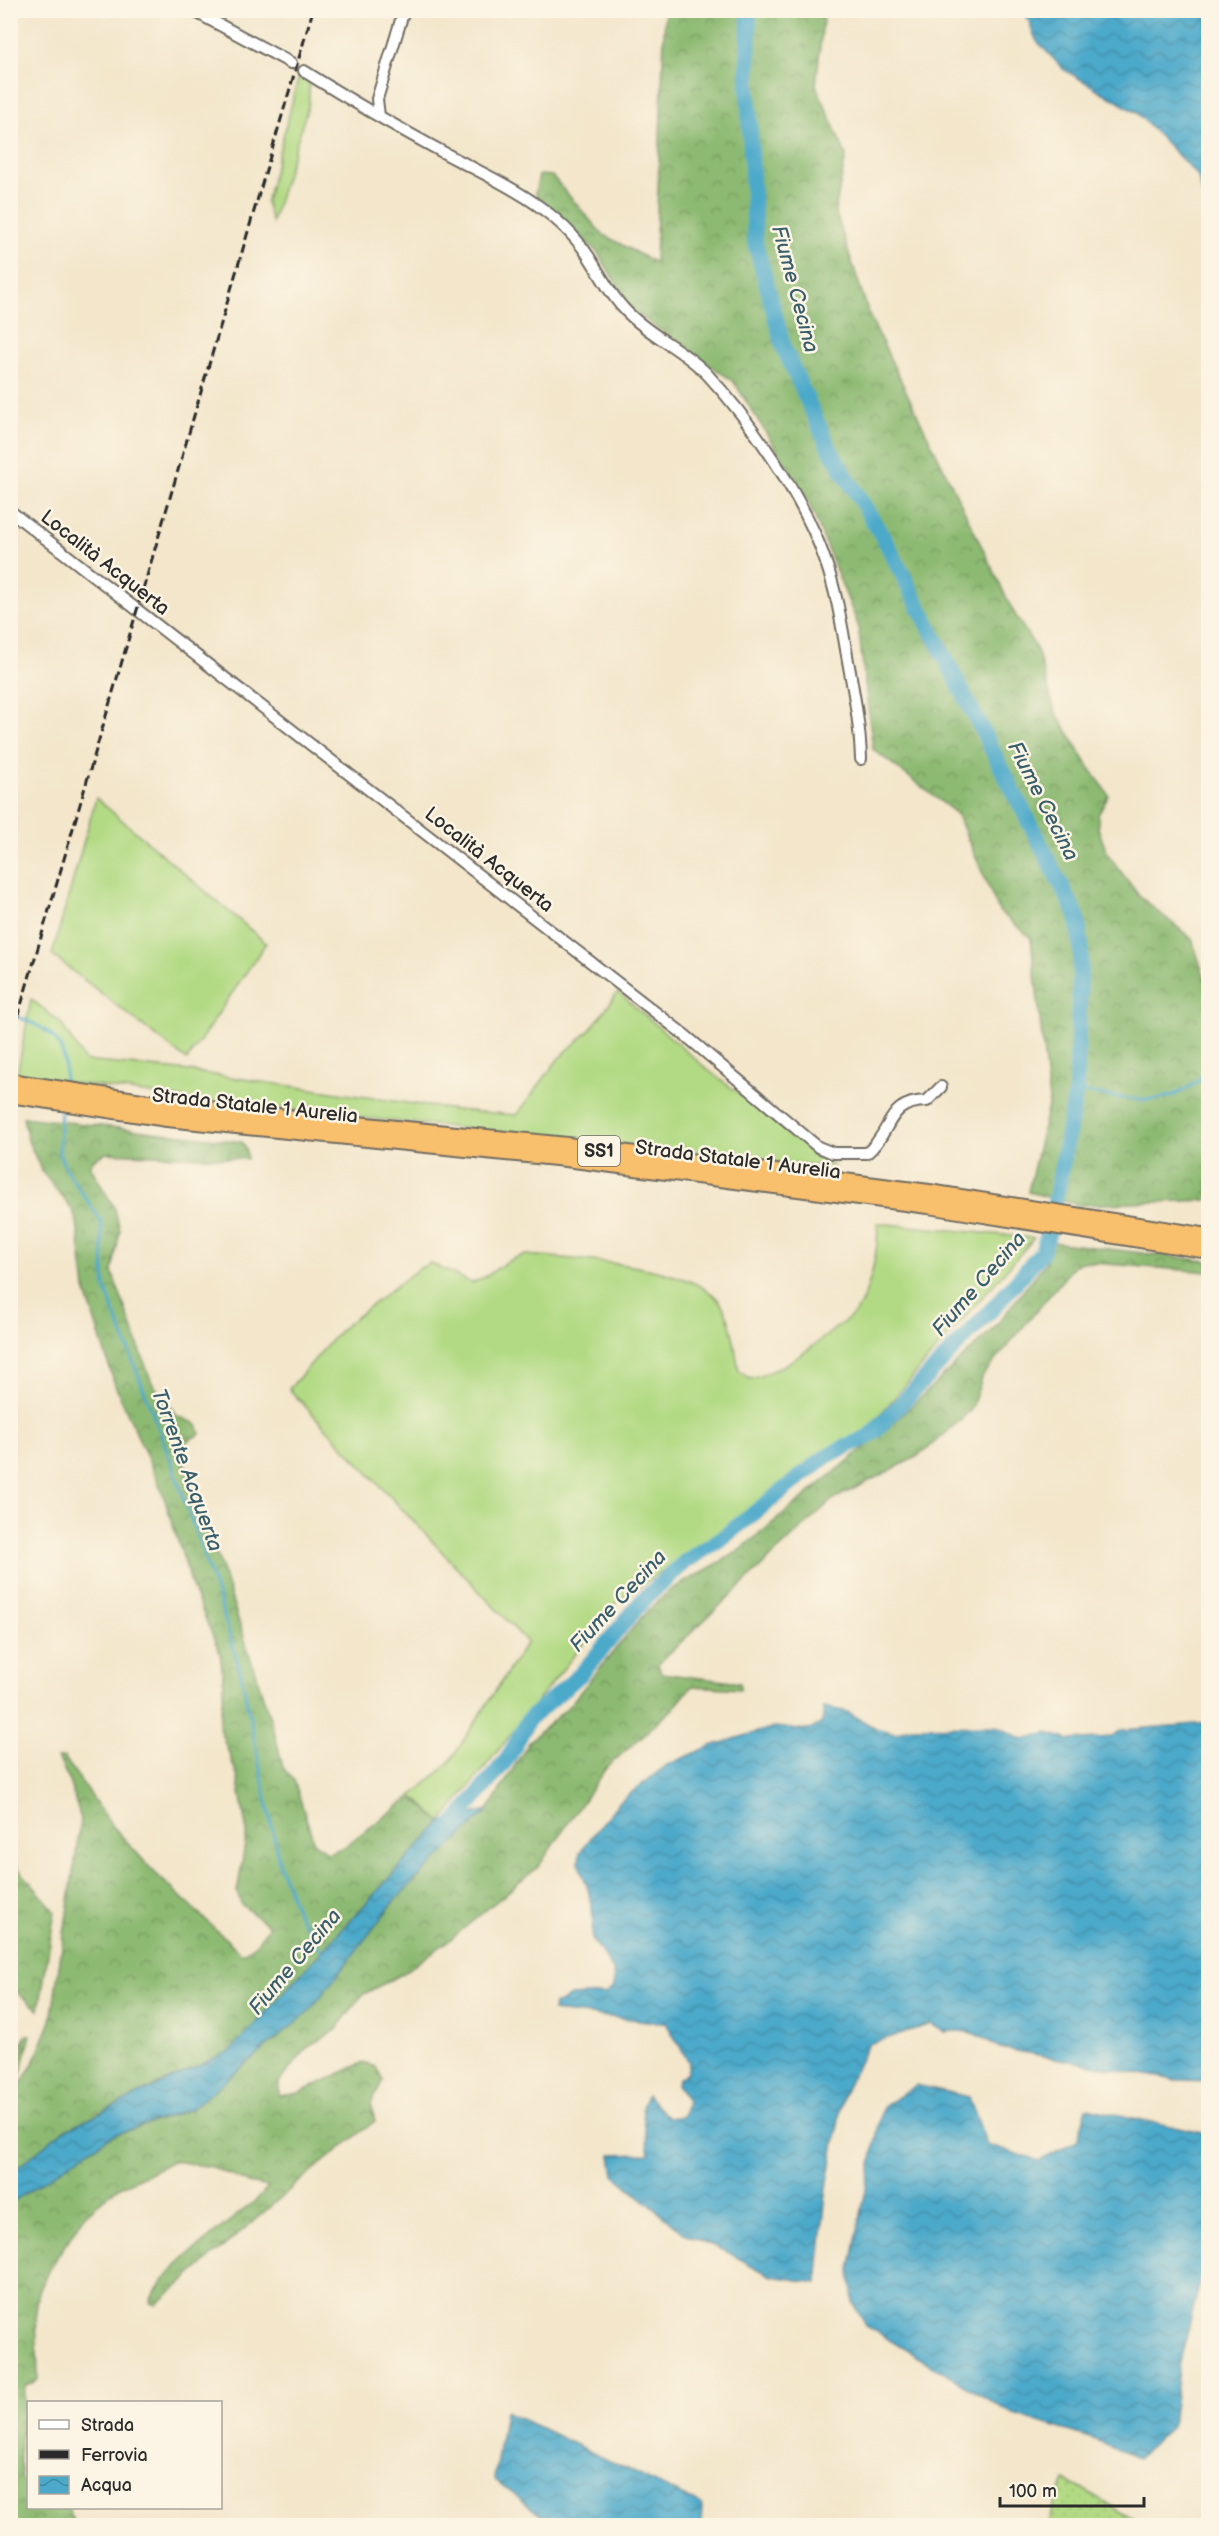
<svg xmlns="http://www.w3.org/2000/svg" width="1219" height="2536" font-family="'Balsamiq Sans',sans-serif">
<defs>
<pattern id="forest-crowns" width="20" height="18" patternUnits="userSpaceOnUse" patternTransform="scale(1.5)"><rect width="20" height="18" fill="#8dba72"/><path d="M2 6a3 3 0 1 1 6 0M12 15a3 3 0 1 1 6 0" fill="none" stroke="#73975e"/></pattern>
<pattern id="park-dots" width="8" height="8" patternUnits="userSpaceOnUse" patternTransform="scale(1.5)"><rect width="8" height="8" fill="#b2da84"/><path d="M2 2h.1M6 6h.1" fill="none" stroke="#99bb72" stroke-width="1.8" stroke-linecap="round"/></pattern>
<pattern id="water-waves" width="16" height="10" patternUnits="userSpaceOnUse" patternTransform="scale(1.5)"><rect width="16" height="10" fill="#4ca9ca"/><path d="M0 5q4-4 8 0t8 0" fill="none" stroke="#3f8aa4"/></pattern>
</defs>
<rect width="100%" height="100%" fill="#fcf5e5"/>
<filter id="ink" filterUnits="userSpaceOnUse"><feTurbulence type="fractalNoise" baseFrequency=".0167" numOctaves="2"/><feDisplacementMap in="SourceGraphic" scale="12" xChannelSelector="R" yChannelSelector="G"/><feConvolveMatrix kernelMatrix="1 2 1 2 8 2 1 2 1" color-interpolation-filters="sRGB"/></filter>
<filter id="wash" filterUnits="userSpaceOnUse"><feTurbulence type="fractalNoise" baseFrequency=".008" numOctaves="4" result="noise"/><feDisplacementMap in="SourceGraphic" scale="24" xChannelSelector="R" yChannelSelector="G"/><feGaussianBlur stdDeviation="1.35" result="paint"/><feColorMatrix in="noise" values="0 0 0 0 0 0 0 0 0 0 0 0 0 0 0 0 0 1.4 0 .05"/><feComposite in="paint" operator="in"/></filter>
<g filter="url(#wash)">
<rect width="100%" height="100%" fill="#f3e6cb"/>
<path fill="#b2da84" stroke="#6e8258" stroke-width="1.5" d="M299,76L309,83V103L272,222L266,202Z
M96,798L266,943L187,1060L52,955Z
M618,992L708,1070L834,1166L746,1161L633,1146L194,1100L17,1075L31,999L60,1022L85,1061L181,1070L456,1110L517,1115L558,1059L591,1029Z
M877,1223L1034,1238L868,1428L615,1604L441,1822L412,1796L449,1763L527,1642L289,1389L342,1328L417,1270L430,1263L472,1283C492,1276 506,1257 527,1255C573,1260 697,1263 722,1305C733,1324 735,1350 739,1371L750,1379C784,1370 810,1349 837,1327C844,1322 854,1316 858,1309C870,1290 880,1244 877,1223Z"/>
<path fill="url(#forest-crowns)" stroke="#5c724e" stroke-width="1.5" d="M665,11H824L816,85L846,155L835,211L870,317L1013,611L1037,650L1055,711L1089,767L1109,795L1098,815V828L1107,853L1139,896L1192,939L1205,979L1208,982V1200L1079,1205L1028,1192L1049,1101L1031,938L999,911L957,814L873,749L858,625L807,498L734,382L632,310L598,253L535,194L539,175L552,176L602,234L655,263Z
M23,1117L242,1142L246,1149L247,1159L106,1153L94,1159L90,1166L115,1209L120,1231L112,1272L152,1383L177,1416L197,1424L200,1434L185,1442L184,1461L222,1569L275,1734L283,1768L294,1780L314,1843L328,1853L344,1847L412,1796L441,1822L230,2051L62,2131L11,2173V2100L34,2062L51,2021L81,1819L68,1778L58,1758L64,1757L111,1824L152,1870L242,1954L257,1943L269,1926L242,1905L237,1893L247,1832L237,1775L219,1727L224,1685L220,1653L194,1592L162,1491L115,1385L85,1289L77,1222L72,1209L43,1173L28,1141Z
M1052,1242L1208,1261V1272L1082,1262L1075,1265L983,1375L971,1410L945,1434L918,1456L832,1500L658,1664L661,1673L740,1683V1689L692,1686L674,1708L606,1768L538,1867L451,1939L402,1974L362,1995L335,2031L308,2047L279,2082V2096L299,2093L362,2063L376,2067L383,2080L371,2104L375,2121L307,2175L156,2305L150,2303C159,2271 234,2219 261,2196L268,2187L248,2183L212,2167L174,2161L116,2189L85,2215L49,2269L39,2292L36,2311L38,2380L25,2386L20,2457L22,2479L28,2484V2508H68L75,2525H11V2202L111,2136L191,2109L396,1899L488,1810L530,1741L567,1708L647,1611L670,1590L736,1553L887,1429L995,1327L1045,1263Z
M10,1859L55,1911L39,2010L11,1988Z
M27,2035H31L21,2073L11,2087V2056L24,2049L22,2042Z"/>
<path fill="url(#park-dots)" stroke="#6e8258" stroke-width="1.5" d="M1064,2481L1078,2486L1143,2525H1047Z"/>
<path fill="url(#water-waves)" stroke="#3c6a7a" stroke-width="1.5" d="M1025,11H1208V211L1197,175L1137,113L1063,69L1036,40Z
M824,1707L848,1712L875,1728L896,1733L912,1727L996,1726L1023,1739L1048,1733L1069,1740L1112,1737L1121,1730L1208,1723V2081L1174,2080L1000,2048C978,2035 970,2028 944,2032L931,2024L868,2044L843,2096L826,2193L817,2283L771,2276L729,2253L684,2233L614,2175L611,2155L649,2154L642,2107L647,2095L668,2118L683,2116L687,2101L677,2084L678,2079L687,2073L689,2063L666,2023L553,2011L554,2005L571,1996L605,1994L614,1987L613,1970L592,1938L593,1915L588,1889L579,1865L580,1852L618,1803L667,1765L711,1746L774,1727L810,1730L822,1723Z
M488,1810L396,1899L309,2012L191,2109L111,2136L11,2203V2173L62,2131L230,2051L441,1822Z
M916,2085L969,2097L987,2145L1040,2161L1077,2141L1087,2108L1208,2134V2250L1180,2362L1172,2426L1138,2458L1093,2439L1011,2413L866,2326L853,2302L850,2270L882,2108Z
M505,2411L702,2505L701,2525H553L494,2479Z"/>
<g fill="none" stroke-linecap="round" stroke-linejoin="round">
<path stroke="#4ca9ca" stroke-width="3" d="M10,1014C48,1028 70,1039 64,1084
M1076,1091C1126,1097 1173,1115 1208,1069
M61,1109L59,1154L67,1171L101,1221L105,1288L171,1461L221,1606L241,1674L280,1867L297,1912L323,1954"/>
<path stroke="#4ca9ca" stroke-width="16" d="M446,1833L508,1758L528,1720L581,1674L644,1599L686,1561L721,1539L828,1455L870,1436L995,1306L1042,1252L1050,1229L1076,1091L1081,947L1077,916L888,546L828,446L784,349L755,242L748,84L749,10"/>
</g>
</g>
<g filter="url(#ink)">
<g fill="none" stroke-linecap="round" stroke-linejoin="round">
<g stroke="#716c63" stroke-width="14">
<path id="minor" d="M192,10L291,63
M304,71C351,101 400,129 450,156C480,172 513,187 540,207C561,222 581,242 594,265C604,281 612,297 626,311C650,336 683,349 707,374C751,421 805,500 825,560C837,593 842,627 848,661C854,694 860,725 861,759
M379,116L377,99L404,10
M10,511L686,1036L818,1147L833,1153H867C894,1130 885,1102 927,1101L941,1087"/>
</g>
<g stroke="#716c63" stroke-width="20">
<path id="highway" d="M10,1082L168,1106L567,1146L929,1193L1208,1237
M10,1094L167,1118L566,1158L928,1205L1208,1250"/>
</g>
<use href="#minor" stroke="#fff" stroke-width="10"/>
<use href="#highway" stroke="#f8bf6c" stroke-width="16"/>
<path stroke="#2b2b2b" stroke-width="3" stroke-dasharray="9 4.5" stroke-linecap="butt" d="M10,1043L313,10"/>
</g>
</g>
<g text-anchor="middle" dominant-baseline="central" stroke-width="5" stroke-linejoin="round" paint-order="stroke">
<rect fill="#fcf5e5" stroke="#6a6863" stroke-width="1.5" x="578" y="1136" width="42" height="30" rx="4.5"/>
<g font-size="18" font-weight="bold" fill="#2b2b2b">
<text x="599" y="1151">SS1</text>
</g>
<g font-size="20" fill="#2b2b2b" stroke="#fcf5e5">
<text transform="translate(105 563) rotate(38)">Località Acquerta</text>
<text transform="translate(489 860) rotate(38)">Località Acquerta</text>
<text transform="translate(255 1106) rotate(6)">Strada Statale 1 Aurelia</text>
<text transform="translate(738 1160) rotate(7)">Strada Statale 1 Aurelia</text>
</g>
<g font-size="21" font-style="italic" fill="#385d6b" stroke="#fcf5e5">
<text transform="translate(795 289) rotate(75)">Fiume Cecina</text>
<text transform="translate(1043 801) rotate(63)">Fiume Cecina</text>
<text transform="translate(979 1284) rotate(-49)">Fiume Cecina</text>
<text transform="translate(187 1470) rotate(70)">Torrente Acquerta</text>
<text transform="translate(618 1601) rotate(-47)">Fiume Cecina</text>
<text transform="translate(295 1962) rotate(-50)">Fiume Cecina</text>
</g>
</g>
<rect width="1219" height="2536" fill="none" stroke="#fcf5e5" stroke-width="36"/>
<rect x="27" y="2401" width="195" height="108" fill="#fcf5e5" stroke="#a8a49b" stroke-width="1.5"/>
<rect x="39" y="2420" width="30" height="9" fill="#ffffff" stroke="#a8a49b" stroke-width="1.5"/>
<text x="81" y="2431" font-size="18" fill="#2b2b2b">Strada</text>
<rect x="39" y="2450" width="30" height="9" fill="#2b2b2b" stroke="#a8a49b" stroke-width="1.5"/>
<text x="81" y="2461" font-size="18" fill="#2b2b2b">Ferrovia</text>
<rect x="39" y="2476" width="30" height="18" fill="url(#water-waves)" stroke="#a8a49b" stroke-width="1.5"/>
<text x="81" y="2491" font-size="18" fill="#2b2b2b">Acqua</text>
<path d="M1000 2497v9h144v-9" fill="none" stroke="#2b2b2b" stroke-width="3"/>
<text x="1009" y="2497" font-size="18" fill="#2b2b2b" stroke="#fcf5e5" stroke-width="4.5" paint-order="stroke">100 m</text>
</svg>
